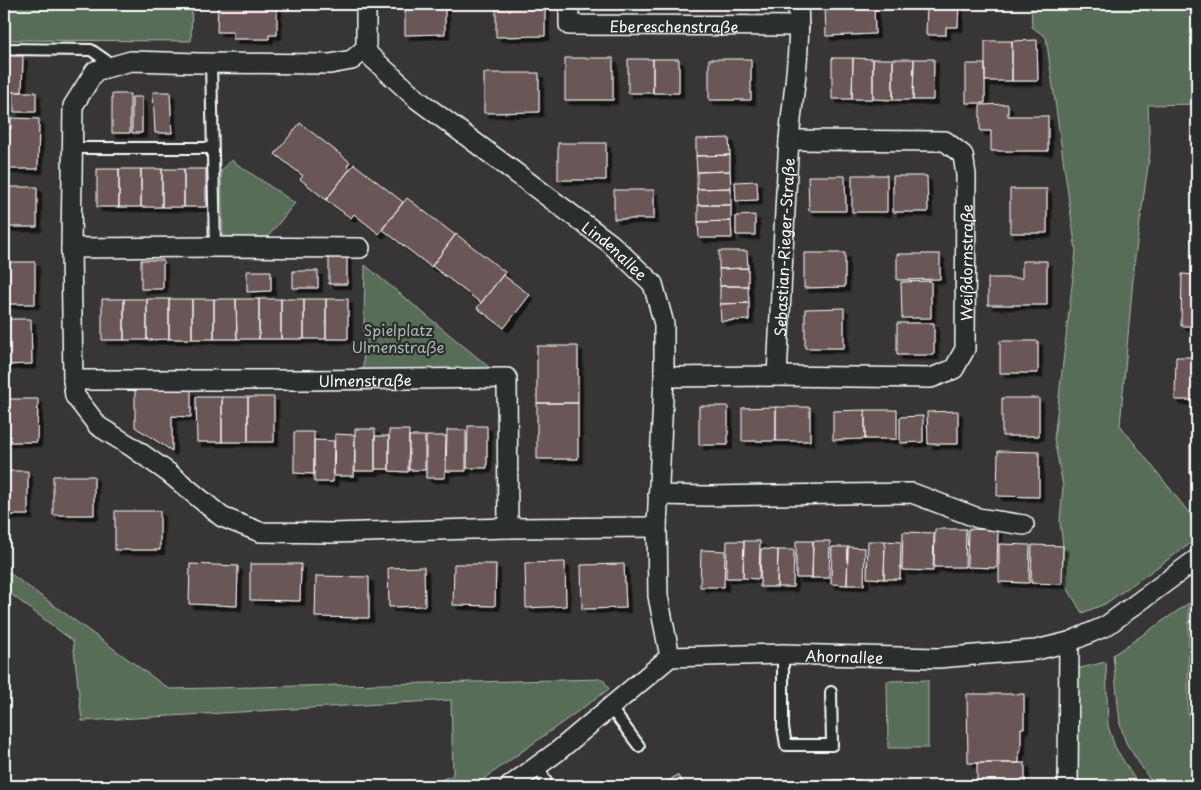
<svg xmlns="http://www.w3.org/2000/svg" width="1201" height="790" font-family="'Playpen Sans',sans-serif">
<defs>
<filter id="shadow"><feDropShadow dx="4.5" dy="4.5" stdDeviation="0" flood-color="#0009"/></filter>
</defs>
<rect width="100%" height="100%" fill="#373536"/>
<filter id="ink" filterUnits="userSpaceOnUse"><feTurbulence type="fractalNoise" baseFrequency=".02" numOctaves="2"/><feDisplacementMap in="SourceGraphic" scale="10" xChannelSelector="R" yChannelSelector="G"/><feConvolveMatrix kernelMatrix="1 2 1 2 8 2 1 2 1" color-interpolation-filters="sRGB"/></filter>
<g filter="url(#ink)">
<path fill="#586d59" stroke="#acb6ac" d="M133,4H192L191,41L4,40V5L132,6Z
M1031,4H1197V104L1148,105L1150,152L1135,257L1120,425L1197,523V539L1105,604L1082,613L1065,584L1063,546L1060,521L1063,486L1054,439L1076,251L1046,37L1032,27Z
M231,160L295,203L267,238L223,237L221,171Z
M365,265L495,372L363,374Z
M4,569L169,689L603,679L609,689L474,786H426L453,775L451,700L82,721L73,641L4,589Z
M1189,603L1188,709V714H1197V786H1154L1126,743L1120,724L1113,655Z
M1106,662L1108,726L1115,747L1139,786H1075L1076,669Z
M928,680V748H888L887,681Z"/>
<path fill="#6a5757" stroke="#fff" filter="url(#shadow)" d="M218,4H277V35H269V39H233V32H217Z
M405,4H445V34L405,35Z
M496,4H545V36L496,37Z
M825,4H874L875,34L826,36Z
M927,4H959L958,27H946V35H926Z
M1037,40L1038,81H1012V41Z
M985,41H1012V81H985Z
M4,56H23L22,92H4Z
M565,58H613V100H565Z
M832,58H853L852,99H832Z
M853,58L873,59V99H852Z
M628,59H653V93H628Z
M653,59H679V93H653Z
M709,59H751V100H709Z
M873,59H893V100L873,99Z
M893,59H914L913,100H893Z
M914,59H934L933,100H913Z
M966,64H985V103H966Z
M484,73H539V112L484,113Z
M14,92H36V112H14Z
M153,92H170L172,133H155Z
M112,94H130V133H112Z
M132,97H142V133H132Z
M1008,104V116H1048V151H991V131H980V105Z
M11,118L39,119L38,169H7V156H4V128L11,129Z
M300,123L350,162L347,166L350,169L326,200L300,179L303,176L275,154Z
M729,138L730,155L696,156V139Z
M558,143H606V180H558Z
M730,155V171L697,172L696,156Z
M354,164L403,202L379,234L354,214L351,218L326,200Z
M97,169H119V207H97Z
M119,169H141V207H119Z
M141,169H162V207H141Z
M162,169H184V207H162Z
M184,169H206V207H184Z
M730,171L731,188L697,189V172Z
M852,175H887V212H852Z
M808,176H845L846,211H809Z
M893,176H927L928,212H893Z
M757,181L758,200L736,201L735,182Z
M7,187H37V227H7Z
M731,188V205H698L697,189Z
M1010,189H1047V233H1010Z
M614,190H654V219H614Z
M407,198L455,235L431,267L382,229Z
M698,205H731V221L698,222Z
M755,215V235H736V216Z
M731,221L732,238H699L698,222Z
M456,234L505,272L481,303L432,266Z
M719,251H747L748,268L719,269Z
M804,253H845V287L804,288Z
M897,254H940V279L897,280Z
M329,256H347V284H329Z
M141,260H163V289H141Z
M1022,261H1047V305H988V278H1022Z
M4,262H35V304H4Z
M748,268V286H720L719,269Z
M247,271H271V291L247,292Z
M293,271H318V288H293Z
M1182,274L1197,275V326H1181Z
M503,275L530,295L504,328L477,308Z
M931,281V318H902L901,282Z
M720,286H748L749,303L720,304Z
M102,299H124V340H102Z
M124,299H147V340H124Z
M147,299H169V339L147,340Z
M169,299H192V339H169Z
M192,299H214V339H192Z
M214,299H236L237,339H214Z
M236,299H259V339H237Z
M259,299H281V339H259Z
M281,299H304V339H281Z
M304,299H326V339H304Z
M326,299H348V339H326Z
M749,303V320L721,321L720,304Z
M844,308V348H805V309Z
M4,319H31L32,364L4,365Z
M897,323H934V355H897Z
M1000,341H1038V373H1000Z
M537,346H578V403H537Z
M1176,357H1197V400H1175Z
M135,390H191V417L172,416V451L135,427Z
M196,397H222V442H197Z
M222,397H248V442H222Z
M248,397H274V442H248Z
M1002,398H1039V436H1002Z
M4,399H38L37,442H4Z
M537,403H578V459H537Z
M699,406H728V445H699Z
M776,407V441H742V408Z
M776,407H810V441H776Z
M865,410V439L833,440V411Z
M865,410H897V439H865Z
M958,411V444H928L927,412Z
M923,416V442L900,443V417Z
M468,426H487V468H467Z
M355,429H375V471H355Z
M389,430H409L408,472L389,471Z
M447,430H466V471H446Z
M294,432H314V474L294,473Z
M335,434L355,435L354,476H334Z
M375,436H389V469H375Z
M409,436H425V470H409Z
M426,436H446L445,478H426Z
M314,440L334,441L333,482H314Z
M1190,445H1197V474H1190Z
M998,451L1039,452V497L997,496Z
M4,471H28V515H4Z
M53,476H94V515H53Z
M115,511H160V550H115Z
M935,529H966L965,567H934Z
M968,529L998,530L997,568L967,567Z
M903,532L934,533L933,571L902,570Z
M727,541H744L743,578H726Z
M744,541H760L759,579L743,578Z
M796,541H813L812,578H796Z
M813,541H830L829,578H812Z
M868,541H885L884,579L867,578Z
M885,541L901,542L900,579H884Z
M999,544L1030,545L1029,583L999,582Z
M1032,545L1063,546L1062,584L1031,583Z
M832,547H848L847,585L831,584Z
M848,547L865,548L864,585H847Z
M761,549L778,550L777,587H760Z
M701,550L725,551L724,587H700Z
M778,550H794L793,587H777Z
M565,562L566,606L526,608L525,563Z
M190,564L238,566L237,606L189,604Z
M250,564H301L300,601L250,600Z
M454,564H496L495,606L453,605Z
M624,564L626,608L582,609L581,565Z
M424,567L425,606L389,607L388,568Z
M316,576L369,577V618L315,617Z
M967,694H1024V728H1021V751H1019V763H968Z
M977,763H1025V786H977Z
M677,775L686,786H662Z
M833,780H860V786H833Z"/>
<g fill="none" stroke-linecap="round" stroke-linejoin="round">
<g stroke="#fff" stroke-width="14">
<path id="service" d="M4,49L91,50L114,66
M211,63L215,247
M73,148H213
M783,654V727L786,745H832L831,692
M610,707L639,746
M538,765L548,786"/>
</g>
<g stroke="#fff" stroke-width="22">
<g id="minor">
<path id="s1" d="M366,4V48L369,55L418,100L610,243L653,284L664,324V377L657,527L658,596L670,657"/>
<path id="s2" d="M569,4V25L799,26"/>
<path d="M366,48L352,60L330,64L199,63L131,61L95,71L73,106L71,248L73,380L75,396L98,426L132,447L169,473L222,517L260,532L331,533L508,528L657,527"/>
<path d="M71,248L215,247L360,248"/>
<path id="s3" d="M777,376L931,378L954,369L965,349L966,175L963,155L945,141L789,140"/>
<path id="s4" d="M664,377L777,376C781,298 784,219 789,140C793,95 801,50 798,4"/>
<path id="s5" d="M73,380H307L507,378L508,528"/>
<path d="M658,495L708,496L912,493L978,518L1024,525"/>
<path id="s6" d="M510,786L558,751L670,657L783,654L938,658L1036,650L1069,642L1106,626L1197,559"/>
<path d="M1068,786L1069,642"/>
</g>
</g>
<use href="#service" stroke="#2a2d2e" stroke-width="10"/>
<use href="#minor" stroke="#2a2d2e" stroke-width="19"/>
</g>
</g>
<g text-anchor="middle" dominant-baseline="central" stroke-width="4.5" stroke-linejoin="round" paint-order="stroke">
<g font-size="15" fill="#fff" stroke="#2a2d2e">
<text stroke="none"><textPath href="#s2" startOffset="126">Ebereschenstraße</textPath></text>
<text stroke="none"><textPath href="#s4" startOffset="242">Sebastian-Rieger-Straße</textPath></text>
<text stroke="none"><textPath href="#s1" startOffset="366">Lindenallee</textPath></text>
<text stroke="none"><textPath href="#s3" startOffset="288">Weißdornstraße</textPath></text>
<text stroke="none"><textPath href="#s5" startOffset="292">Ulmenstraße</textPath></text>
<text stroke="none"><textPath href="#s6" startOffset="380">Ahornallee</textPath></text>
</g>
<g font-size="15" fill="#acb6ac" stroke="#2a2d2e">
<text x="398" y="329">Spielplatz<tspan x="398" dy="17">Ulmenstraße</tspan></text>
</g>
</g>
<rect width="1201" height="790" fill="none" stroke="#2a2d2e" stroke-width="20"/>
<rect x="10" y="10" width="1181" height="770" fill="none" stroke="#fff" stroke-width="2" filter="url(#ink)"/>
</svg>
